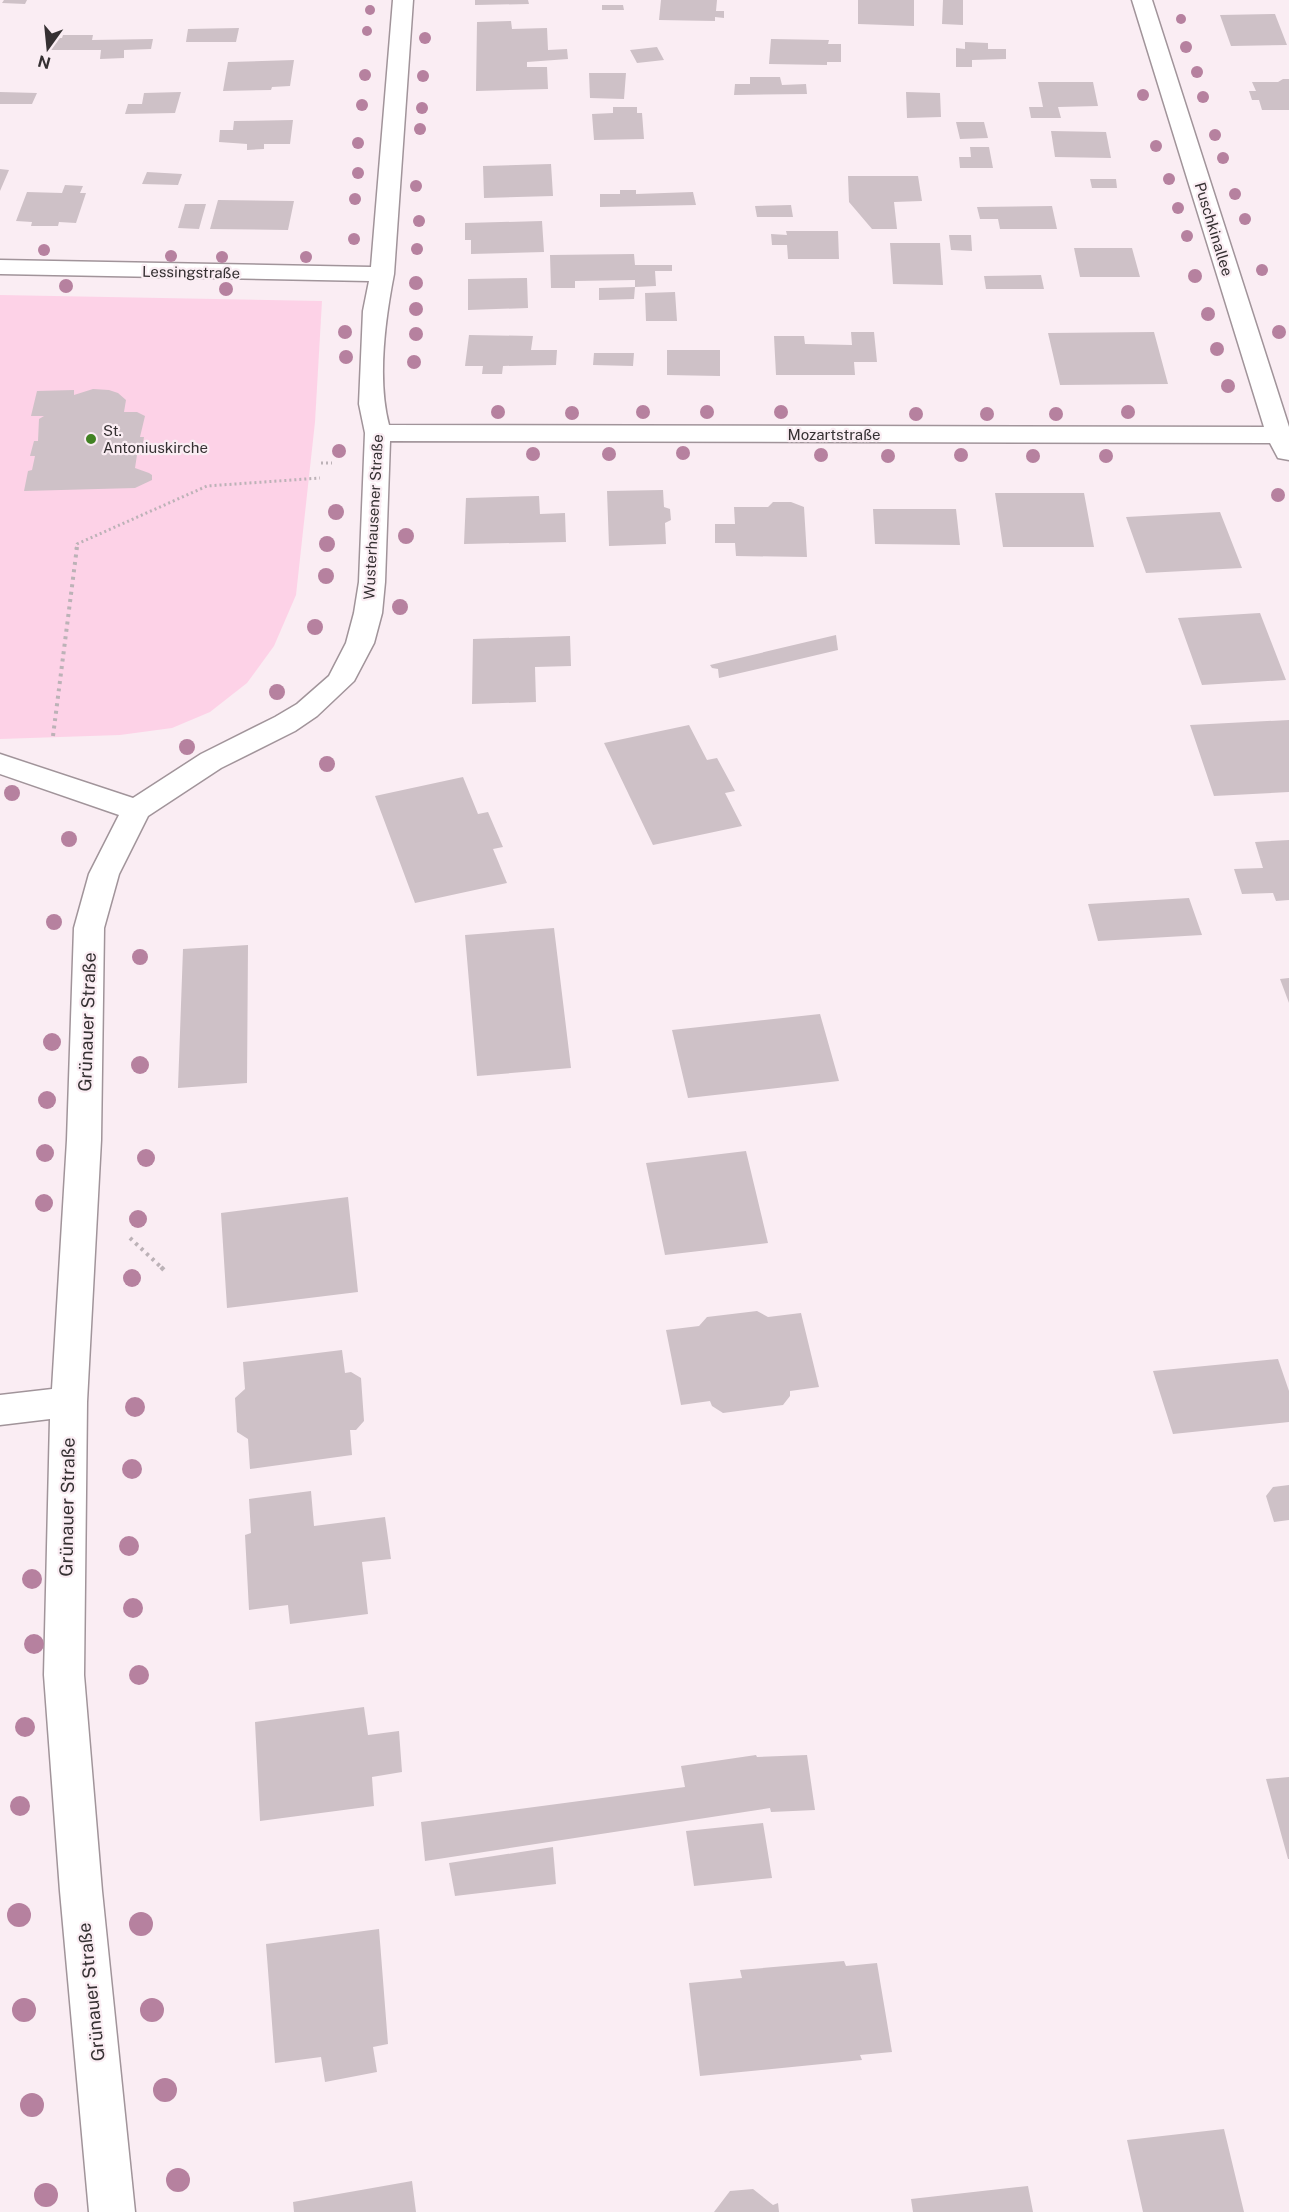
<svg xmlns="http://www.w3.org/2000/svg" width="1289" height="2212" font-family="'Public Sans',sans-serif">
<rect width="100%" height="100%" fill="#faedf3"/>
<path fill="#fdd2e7" d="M0,295L322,301L315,422L296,595L274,646L247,683L210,712L172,728L120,735L0,739Z"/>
<path fill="#cec1c7" d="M4,0H27L25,4L2,3Z
M475,0H528L529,4L475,5Z
M661,0H717L716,11H724V18L715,17V21L659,20Z
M858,0H914V26L858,24Z
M943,0H963V25L942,24Z
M602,5H623L624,10H602Z
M1275,14L1287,45L1231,46L1220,15Z
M511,21L512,29L547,28L548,50L567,49L568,59L527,62V67H547L548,89L476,91L477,22Z
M239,28L236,42H186L188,29Z
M63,35H93L92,40L153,39L151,49L124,50V58L100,59L101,50H47L50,38H62Z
M771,39L829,40L828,44H841V62H827V65L769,64Z
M965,42L988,43V49H1006V59L972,60V67H956V48L965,49Z
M657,47L664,60L637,63L630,50Z
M294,60L290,86L272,87L271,90L223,91L228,62Z
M589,73H626L624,99L590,98Z
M750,77H780L782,85L806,84L807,94L734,95L735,84H750Z
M1283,79H1289V110H1262L1259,100H1252L1249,91H1256L1252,82H1278Z
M1038,82H1093L1098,106L1058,107L1061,118H1031L1029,107H1043Z
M0,92L37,93L32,104H0Z
M181,92L175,113L125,114L128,104H142L144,93Z
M906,92L940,93L941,117L907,118Z
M613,107H637V113H642L644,139L594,140L592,114L613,113Z
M293,120L290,144H264V149L247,150V144L219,142L220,130H233L234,121Z
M956,122H984L988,138L960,139Z
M1051,131L1106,132L1111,158L1055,157Z
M970,147H989L993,168H960L959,157H971Z
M551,164L553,196L484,198L483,166Z
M0,169L9,170L0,191Z
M147,172L182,174L178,185L142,184Z
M848,176H918L922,201L894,202L897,229H872L849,202Z
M1090,179H1116L1117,188H1092Z
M65,185L83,186L80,193H86L76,223L59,222L58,226H31L32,222L16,221L27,192L62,193Z
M620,190H636V194L693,192L696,205L600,207V194H620Z
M218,200L294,201L288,230L210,229Z
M185,204H206L199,229L178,228Z
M791,205L793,217H757L755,206Z
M1052,206L1057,229H1000L998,219H980L977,207Z
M542,221L544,252L471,254V240H465V223Z
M786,231H838L839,259H788L787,245H772L771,234L787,235Z
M949,235H971L972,251L951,250Z
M890,243H940L943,285L893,284Z
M1074,248H1132L1140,277H1080Z
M634,254L635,265H672V271H655L656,286L635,287V280L575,281V288H551L550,255Z
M1041,275L1044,289H986L984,276Z
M527,278L528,308L468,310V279Z
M635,287L634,299L599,300V288Z
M675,292L677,321H646L645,293Z
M851,332H874L877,362H854L855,375H776L774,336H804L805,344L852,345Z
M1154,332L1168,384L1060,385L1048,333Z
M469,335L533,336L531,350H557L556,365L503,366L502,374H482L483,366H465Z
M667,350H720V376L667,375Z
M594,353H634L633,366L593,365Z
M93,389L109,390L118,393L126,400L124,412H137L145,416L140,437H144L141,455H137L135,468L149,473L152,475V480L135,488L24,491L28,471L32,470L35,456H30L34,441H38L39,419L44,416H31L37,391L74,390V395Z
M663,490L664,507L670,509L671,520L665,523L666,544L609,546L607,491Z
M995,493H1084L1094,547H1003Z
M539,496L540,514L565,513L566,542L464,544L466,498Z
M773,502H791L804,507L807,557L736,556L735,543H715V524H735L734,507H768Z
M873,509H956L960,545L875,544Z
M1220,512L1242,568L1146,573L1126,517Z
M1260,613L1286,680L1202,685L1178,618Z
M836,635L838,650L719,678L718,669L712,668L710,665Z
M570,636L571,666L535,667L536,702L472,704L473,639Z
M1289,720V792L1214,796L1190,725Z
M689,725L707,760L717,758L735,791L725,793L742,826L653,845L604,743Z
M463,777L478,814L488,812L503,847L493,849L507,883L415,903L375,796Z
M1289,840V900L1276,901L1273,893L1242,894L1234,869L1263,868L1255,842Z
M1189,898L1202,935L1098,941L1088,904Z
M554,928L571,1068L477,1076L465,935Z
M248,945L247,1083L178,1088L183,949Z
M1289,978V1003L1280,979Z
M820,1014L839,1081L688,1098L672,1030Z
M746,1151L768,1243L665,1255L646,1163Z
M348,1197L358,1292L227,1308L221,1213Z
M757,1311L768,1317L801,1313L819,1387L790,1391V1396L783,1405L723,1413L712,1406L710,1401L681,1405L666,1330L699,1326L707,1317Z
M342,1350L345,1373L351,1372L361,1378L364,1421L356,1430H350L352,1455L250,1469L248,1439L237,1432L235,1398L245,1389L243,1362Z
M1278,1359L1289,1391V1422L1173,1434L1153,1371Z
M1289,1485V1520L1274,1522L1266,1496L1273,1487Z
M311,1491L314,1526L385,1517L391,1559L362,1562L368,1614L290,1624L288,1605L249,1610L245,1535L251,1533L249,1499Z
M364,1707L368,1735L399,1731L402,1772L372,1777L374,1806L260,1821L255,1722Z
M756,1755L757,1757L807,1755L815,1810L771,1812L770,1808L425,1861L421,1822L685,1787L681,1766Z
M1289,1777V1859H1288L1266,1779Z
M763,1823L772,1878L694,1886L686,1831Z
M553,1847L556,1884L455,1896L449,1863Z
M379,1929L388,2044L373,2047L377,2072L325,2082L321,2057L275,2063L266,1944Z
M844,1961L846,1966L877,1963L892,2052L860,2055L862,2060L700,2076L689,1983L742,1978L740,1970Z
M1224,2129L1244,2212H1143L1127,2140Z
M412,2181L416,2212H294L293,2202Z
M1028,2186L1033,2212H913L911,2199Z
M753,2189L773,2205L778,2203L779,2212H714L730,2191Z"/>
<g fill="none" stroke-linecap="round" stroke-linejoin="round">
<g stroke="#a1949a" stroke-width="3">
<path id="minor" d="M393,0H413L394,274C385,320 377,380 389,425L1264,427L1132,0H1152L1289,427V460L1278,458L1270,443L390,441L385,582L382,613L374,643L354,681L317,716L295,731L221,768L148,816L119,874L104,928L101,1140L87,1402L84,1675L102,1891L135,2212H89L60,1891L44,1675L50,1419L0,1425V1395L52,1389L67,1140L74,928L89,874L119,815L0,774V754L133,798L201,754L275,717L297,704L329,676L346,643L354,613L359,582L365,433L359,404L363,311L369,281L0,274V260L371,267Z"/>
</g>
<path stroke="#bcb2b7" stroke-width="3" stroke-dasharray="2 3" stroke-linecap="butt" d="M321,463H332
M76,549L77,544L207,486L320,478"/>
<path stroke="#bcb2b7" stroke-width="4" stroke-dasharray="3 4.5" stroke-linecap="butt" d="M53,736L77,547
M130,1238L162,1268"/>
<path stroke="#bcb2b7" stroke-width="4.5" stroke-dasharray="4 5" stroke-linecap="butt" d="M161,1267L164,1270"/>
<use href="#minor" fill="#fff" fill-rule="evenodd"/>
</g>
<g fill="#b6819f">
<circle cx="370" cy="10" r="5"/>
<circle cx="1181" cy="19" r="5"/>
<circle cx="367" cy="31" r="5"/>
<circle cx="425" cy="38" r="6"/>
<circle cx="1186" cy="47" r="6"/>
<circle cx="1197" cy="72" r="6"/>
<circle cx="365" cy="75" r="6"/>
<circle cx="423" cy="76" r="6"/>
<circle cx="1143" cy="95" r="6"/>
<circle cx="1203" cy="97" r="6"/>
<circle cx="362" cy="105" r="6"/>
<circle cx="422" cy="108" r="6"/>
<circle cx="420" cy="129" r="6"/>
<circle cx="1215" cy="135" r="6"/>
<circle cx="358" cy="143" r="6"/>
<circle cx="1156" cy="146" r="6"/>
<circle cx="1223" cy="158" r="6"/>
<circle cx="358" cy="173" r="6"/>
<circle cx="1169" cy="179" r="6"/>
<circle cx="416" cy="186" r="6"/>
<circle cx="1235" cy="194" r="6"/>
<circle cx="355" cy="199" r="6"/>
<circle cx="1178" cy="208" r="6"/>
<circle cx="1245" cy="219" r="6"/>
<circle cx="419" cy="221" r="6"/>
<circle cx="1187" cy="236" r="6"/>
<circle cx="354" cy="239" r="6"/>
<circle cx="417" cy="249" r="6"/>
<circle cx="44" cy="250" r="6"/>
<circle cx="171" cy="256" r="6"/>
<circle cx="222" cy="257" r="6"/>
<circle cx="306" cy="257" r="6"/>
<circle cx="1262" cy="270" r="6"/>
<circle cx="1195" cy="276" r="7"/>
<circle cx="416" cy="283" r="7"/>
<circle cx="66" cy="286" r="7"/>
<circle cx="226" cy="289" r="7"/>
<circle cx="416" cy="309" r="7"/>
<circle cx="1208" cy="314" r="7"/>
<circle cx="345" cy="332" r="7"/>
<circle cx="1279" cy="332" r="7"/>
<circle cx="416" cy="334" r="7"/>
<circle cx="1217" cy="349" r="7"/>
<circle cx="346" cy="357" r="7"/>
<circle cx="414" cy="362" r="7"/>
<circle cx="1228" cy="386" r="7"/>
<circle cx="498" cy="412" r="7"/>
<circle cx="643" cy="412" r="7"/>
<circle cx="707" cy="412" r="7"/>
<circle cx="781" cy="412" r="7"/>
<circle cx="1128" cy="412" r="7"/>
<circle cx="572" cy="413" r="7"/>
<circle cx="916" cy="414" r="7"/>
<circle cx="987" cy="414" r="7"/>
<circle cx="1056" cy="414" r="7"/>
<circle cx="339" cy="451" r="7"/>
<circle cx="683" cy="453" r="7"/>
<circle cx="533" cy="454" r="7"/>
<circle cx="609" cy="454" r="7"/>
<circle cx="821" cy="455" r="7"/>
<circle cx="961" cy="455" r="7"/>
<circle cx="888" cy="456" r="7"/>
<circle cx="1033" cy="456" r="7"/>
<circle cx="1106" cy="456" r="7"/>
<circle cx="1278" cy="495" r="7"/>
<circle cx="336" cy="512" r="8"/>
<circle cx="406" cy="536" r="8"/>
<circle cx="327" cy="544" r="8"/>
<circle cx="326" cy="576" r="8"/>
<circle cx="400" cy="607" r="8"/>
<circle cx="315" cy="627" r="8"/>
<circle cx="277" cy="692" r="8"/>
<circle cx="187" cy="747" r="8"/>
<circle cx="327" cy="764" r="8"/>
<circle cx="12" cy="793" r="8"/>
<circle cx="69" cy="839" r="8"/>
<circle cx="54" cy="922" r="8"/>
<circle cx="140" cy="957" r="8"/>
<circle cx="52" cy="1042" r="9"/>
<circle cx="140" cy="1065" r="9"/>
<circle cx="47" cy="1100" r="9"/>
<circle cx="45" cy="1153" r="9"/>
<circle cx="146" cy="1158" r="9"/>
<circle cx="44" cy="1203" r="9"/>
<circle cx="138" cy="1219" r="9"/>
<circle cx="132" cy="1278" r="9"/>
<circle cx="135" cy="1407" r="10"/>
<circle cx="132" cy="1469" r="10"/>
<circle cx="129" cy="1546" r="10"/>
<circle cx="32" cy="1579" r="10"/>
<circle cx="133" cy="1608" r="10"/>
<circle cx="34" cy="1644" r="10"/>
<circle cx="139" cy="1675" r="10"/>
<circle cx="25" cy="1727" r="10"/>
<circle cx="20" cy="1806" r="10"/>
<circle cx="19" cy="1915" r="12"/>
<circle cx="141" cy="1924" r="12"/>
<circle cx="24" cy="2010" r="12"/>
<circle cx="152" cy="2010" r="12"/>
<circle cx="165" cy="2090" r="12"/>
<circle cx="32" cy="2105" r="12"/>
<circle cx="178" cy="2180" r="12"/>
<circle cx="46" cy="2195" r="12"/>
</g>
<circle fill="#418223" stroke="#faedf3" stroke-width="2" cx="91" cy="439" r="6"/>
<g text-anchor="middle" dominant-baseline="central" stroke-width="4.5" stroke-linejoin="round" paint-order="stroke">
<g font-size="15" fill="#353032" stroke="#faedf3">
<text transform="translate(1214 229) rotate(73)">Puschkinallee</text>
<text transform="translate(191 272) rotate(1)">Lessingstraße</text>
<text x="834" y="434">Mozartstraße</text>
<text transform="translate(373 517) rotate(-87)">Wusterhausener Straße</text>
</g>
<g font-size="15" fill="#353032" stroke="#faedf3" text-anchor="start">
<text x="103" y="430">St.<tspan x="103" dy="17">Antoniuskirche</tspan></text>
</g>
<g font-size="18" fill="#353032" stroke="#faedf3">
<text transform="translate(87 1022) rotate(-88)">Grünauer Straße</text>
<text transform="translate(67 1507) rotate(-89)">Grünauer Straße</text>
<text transform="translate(91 1992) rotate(-96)">Grünauer Straße</text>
</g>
</g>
<g transform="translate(48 48) rotate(195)" stroke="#faedf3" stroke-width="4.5" paint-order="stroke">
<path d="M0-4.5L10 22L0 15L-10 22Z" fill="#353032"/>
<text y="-9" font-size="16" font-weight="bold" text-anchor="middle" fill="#353032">N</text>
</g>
</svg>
